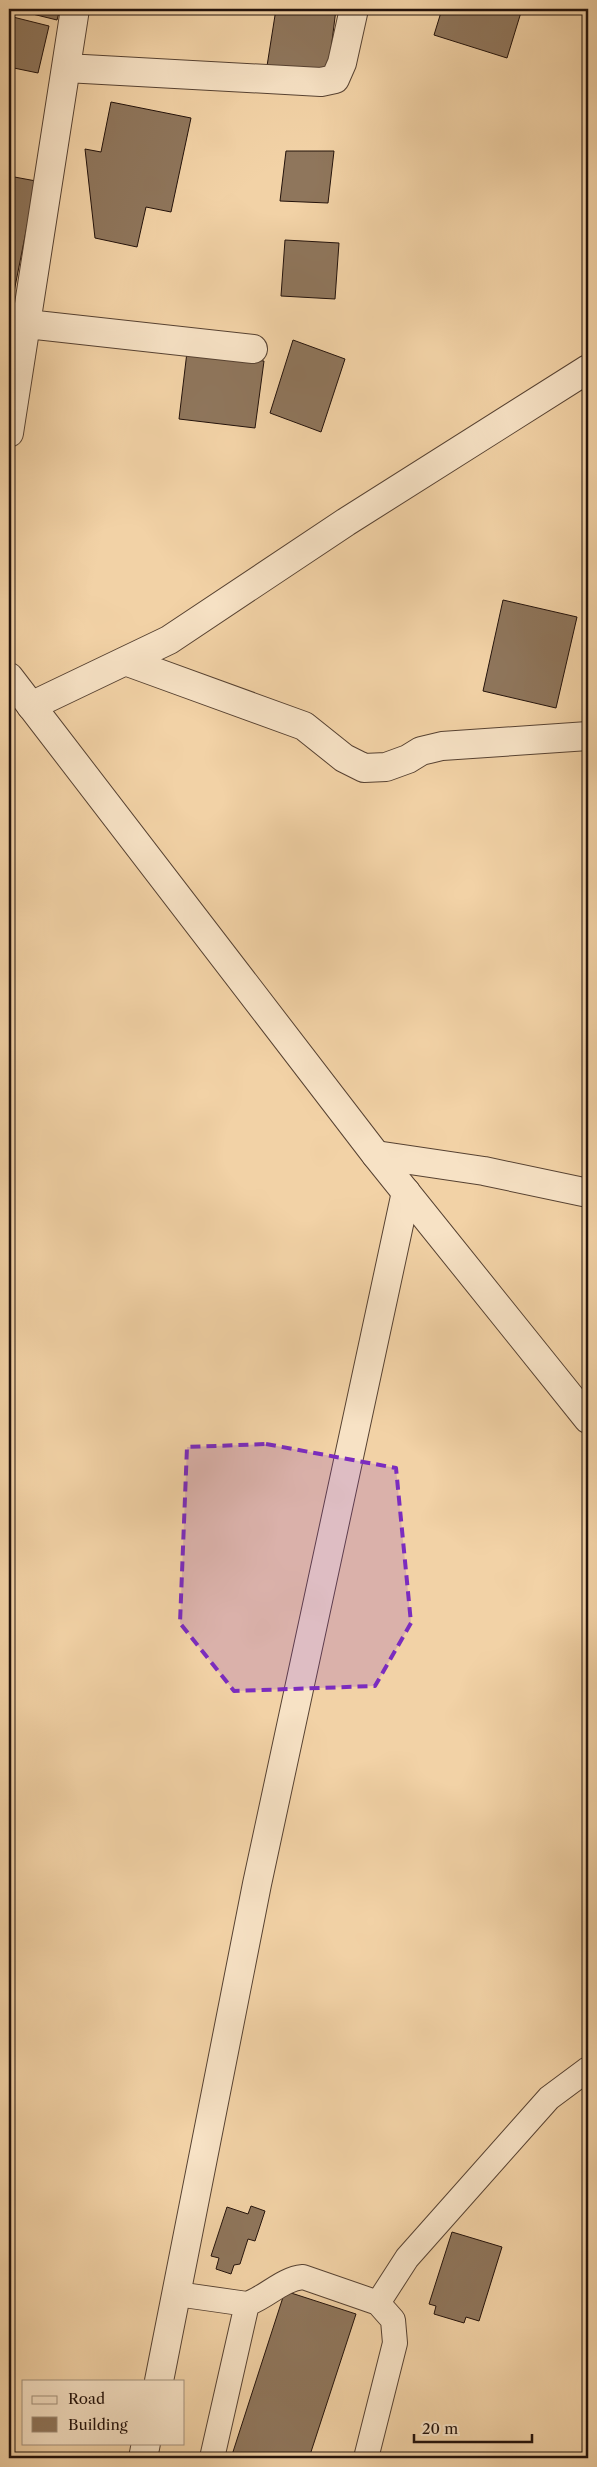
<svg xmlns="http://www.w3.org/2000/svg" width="597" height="2467" font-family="'Libre Caslon Text',serif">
<rect width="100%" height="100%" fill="#f2d2a6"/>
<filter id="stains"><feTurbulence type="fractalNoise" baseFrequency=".004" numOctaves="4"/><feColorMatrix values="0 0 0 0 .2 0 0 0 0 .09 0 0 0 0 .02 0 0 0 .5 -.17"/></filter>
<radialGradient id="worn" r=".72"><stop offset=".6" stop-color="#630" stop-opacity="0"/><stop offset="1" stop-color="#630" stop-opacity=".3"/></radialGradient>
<path fill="#8f765c" stroke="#23120b" d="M12,9H60L57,20Z
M276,9H336L328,74L267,66Z
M442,9H522L507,58L434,35Z
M9,16L49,26L38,73L9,67Z
M111,102L191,118L171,212L146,207L137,247L95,238L85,149L101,152Z
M286,151H334L328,203L280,201Z
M9,176L36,181L10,312H9Z
M285,240L339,243L335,299L281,296Z
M293,340L345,359L321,432L270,413Z
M187,352L264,361L255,428L179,419Z
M503,600L577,617L556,708L483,691Z
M251,2206L265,2211L255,2241L248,2239L240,2264L234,2265L231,2274L216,2269L219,2258L211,2256L227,2207L248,2214Z
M452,2232L502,2247L479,2321L466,2317L464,2323L434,2314L436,2306L429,2304Z
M285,2291L356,2314L309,2458H231Z"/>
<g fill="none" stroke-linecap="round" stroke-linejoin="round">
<g stroke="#574232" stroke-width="26">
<path id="service" d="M177,2294L247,2304C267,2297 282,2279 303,2277L378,2303L393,2320L395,2343L366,2458
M378,2303L407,2258L549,2098L588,2069
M212,2458L247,2304"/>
</g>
<g stroke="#574232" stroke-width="30">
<path id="minor" d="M66,68L321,82L335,79L342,63L354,9
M9,322L253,349
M9,433L75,9
M125,661L304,726L344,758L364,768L386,767L408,759L421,751L442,746L588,736
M31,706L169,640L346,522L588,369
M376,1155L484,1171L588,1193
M159,2381L257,1884L406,1192
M143,2458L146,2443"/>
</g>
<g stroke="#574232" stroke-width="30">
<path id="tertiary" d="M9,677L376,1155L588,1419"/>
</g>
<use href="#service" stroke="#f7e2c5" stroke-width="24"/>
<use href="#minor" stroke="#f7e2c5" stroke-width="28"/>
<use href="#tertiary" stroke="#f7e2c5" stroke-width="28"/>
</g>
<path fill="#7b2cbf" fill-opacity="0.2" stroke="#7b2cbf" stroke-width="4" stroke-dasharray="10 6" stroke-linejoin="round" d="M266,1444L396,1468L411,1623L375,1686L234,1691L180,1623L187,1447Z"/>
<rect width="597" height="2467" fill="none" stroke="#f2d2a6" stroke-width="30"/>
<rect x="10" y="10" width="577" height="2447" fill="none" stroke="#23120b" stroke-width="2.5"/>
<rect x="15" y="15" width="567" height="2437" fill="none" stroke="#23120b"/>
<rect x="22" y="2380" width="162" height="65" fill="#f7e2c5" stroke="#a28f7b"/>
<rect x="32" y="2396" width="25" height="8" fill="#f7e2c5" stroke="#a28f7b"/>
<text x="68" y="2404" font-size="15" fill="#23120b">Road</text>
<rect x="32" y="2417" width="25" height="15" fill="#8f765c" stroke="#a28f7b"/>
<text x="68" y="2430" font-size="15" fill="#23120b">Building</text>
<path d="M414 2434v8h118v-8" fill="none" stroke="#23120b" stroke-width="2.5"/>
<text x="422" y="2434" font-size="15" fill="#23120b" stroke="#f7e2c5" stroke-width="4" paint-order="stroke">20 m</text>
<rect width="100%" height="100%" filter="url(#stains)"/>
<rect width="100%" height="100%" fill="url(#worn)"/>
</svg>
